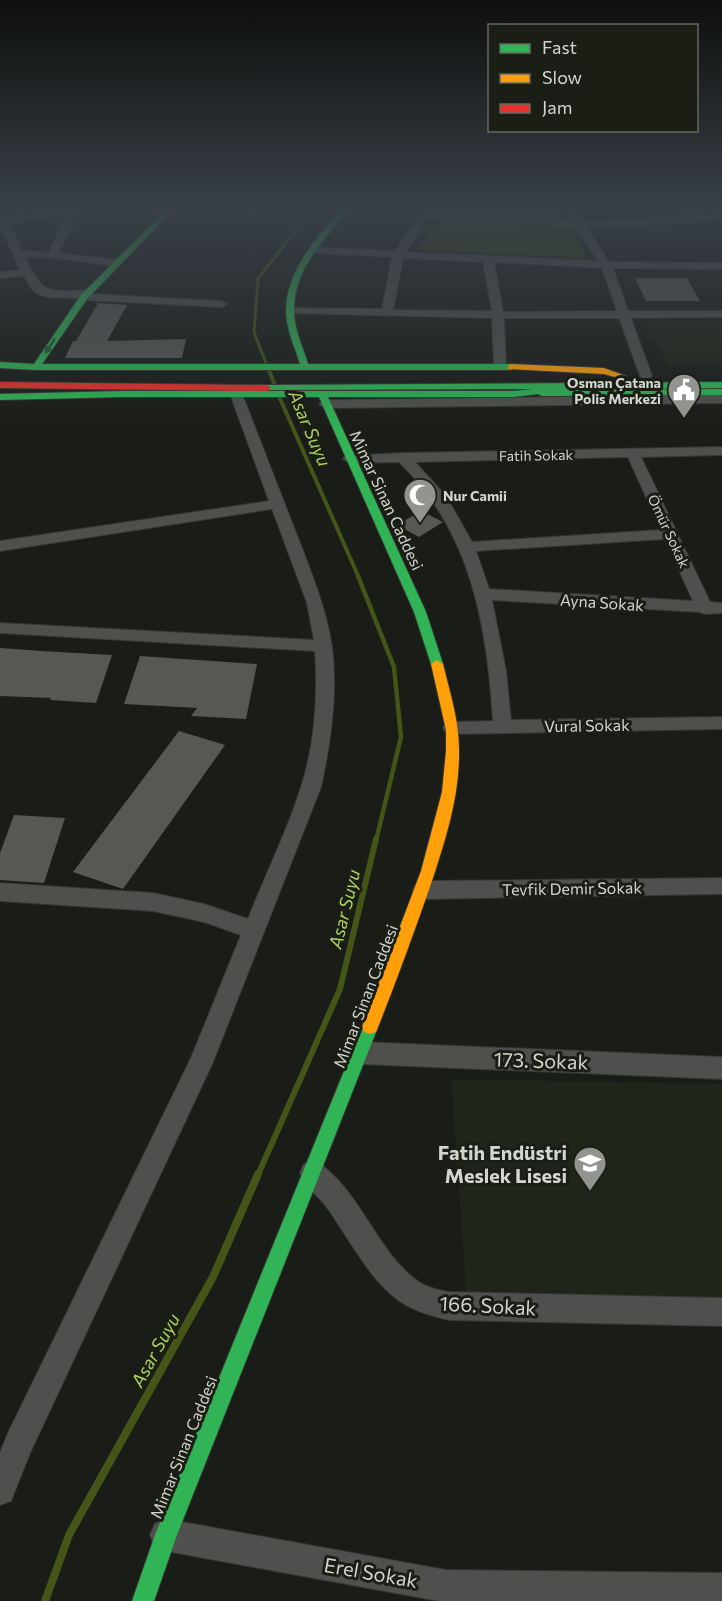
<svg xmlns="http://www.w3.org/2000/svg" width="722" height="1601" font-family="Commissioner,sans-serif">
<rect width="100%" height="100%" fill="#1a1c17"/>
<path fill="#1f2518" d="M722,320V364L669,365L644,322Z
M451,1079L722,1084V1302L467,1301Z"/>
<path fill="#303e0b" d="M437,208H557L566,223L436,214Z
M439,220L571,229L587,258L417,250Z"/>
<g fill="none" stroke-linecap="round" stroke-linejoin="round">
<path stroke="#435517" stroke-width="3" d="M269,371L254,332L258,279L298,227L317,208"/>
<path stroke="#435517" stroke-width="4" d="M269,370L275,386
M278,394L359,578"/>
<path stroke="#435517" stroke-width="4.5" d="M358,576L394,667L401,737L376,841"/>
<path stroke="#435517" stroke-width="6" d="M258,1175L340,989L376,839"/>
<path stroke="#435517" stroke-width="8" d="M45,1601L69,1535L213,1277L258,1174"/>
</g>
<path fill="#565854" d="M635,278H687L700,301H646Z
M98,303L127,305L107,341L186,339L182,358H65L73,341H76Z
M421,511L443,522L419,537L397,525Z
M0,648L42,651L112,655L96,703L50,700L51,698L0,696Z
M140,656L257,664L246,719L191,716L197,708L124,704Z
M179,731L225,745L123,889L73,872Z
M14,815L65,818L44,883L0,880V853Z"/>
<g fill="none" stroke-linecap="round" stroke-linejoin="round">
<g stroke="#363734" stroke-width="2">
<path id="street" d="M67,208H101L77,214L59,253L117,260L122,263L117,266L53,258L25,257C43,296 48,291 87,290L91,291L92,294L221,301L227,304L221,307L84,300C70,295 49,301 36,293C31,289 27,281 24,276L0,278V272L20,270L0,225V219ZM66,215L49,252L22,251L9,223Z
M425,208H435L431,213L574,222L568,212L517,213L512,210L513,208H575L584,222L722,214V220L587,228L609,262L722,263V269L613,268L628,311H722V317L631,318L652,376L646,380L640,376L619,318H504L506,366L500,370L494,366L492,318L286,313V309L290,308L382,309L392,257L314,253L309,250L314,247L395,251ZM427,219L577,228L598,261L406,252ZM403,258L483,262L492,311L393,310ZM494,262L602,268L617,311L503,312Z
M236,390L242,394C260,439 277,485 295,530C310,569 326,607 332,647C338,693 331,741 321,787L213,1062L30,1453L11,1501L0,1505V1453L8,1433L191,1058L241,935L204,922L153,911L0,901V883L153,893L204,904L248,919C265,875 287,832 301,787C315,744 318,696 315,651L0,633V623L314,640L307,603L272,509L0,551V541L269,501L230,394Z
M722,395V403L325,408L319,404L325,400Z
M722,447V455L641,457L710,602L722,603V613L705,614L699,612L492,600L506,671L511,720L722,717V729L452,734L446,733L443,728L446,723L452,722L493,721C487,625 471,531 399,462L350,463L343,459L345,456L402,453ZM628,457L661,530L472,542L446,496L415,462ZM665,539L693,601L489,589L476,551Z
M722,878V894L423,899L416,896L413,890L416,884L423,881Z
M361,1042L722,1057V1079L361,1064L353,1061L349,1053L353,1045Z
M313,1160C324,1165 330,1172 338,1180C366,1210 385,1259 419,1282C428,1288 438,1290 449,1292L722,1298V1326L449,1320C431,1316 413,1311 398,1300C370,1280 348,1237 328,1209C319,1196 306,1188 300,1173L304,1164Z
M166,1519L446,1570L722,1573V1601H439L166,1551L155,1546L150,1535L155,1524Z"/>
</g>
<g stroke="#363734" stroke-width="2">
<path id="fast" d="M168,208H175L87,299L42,364H300C295,347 286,329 286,311C286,271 318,234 344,208H351C326,237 293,269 294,311C294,329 303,347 308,364H511L515,367L511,370H36L0,368V362L34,364L81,295Z
M722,382V388L564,390L722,389V395L542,396L538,394L513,397H328L426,612L443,664L437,668L431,664L414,612L319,397H122L0,400V394L122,391H513L533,389L264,390V386L267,385Z
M370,1020L376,1022L378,1027L177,1535L154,1601H132L155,1535L362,1027L364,1022Z"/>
</g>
<g stroke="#363734" stroke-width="2">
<path id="slow" d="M511,364L604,368L626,376L622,379L604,374L508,369V365Z
M437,660L443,664C450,693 459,720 459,750C460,796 445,841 431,884C414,932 397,980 378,1027L376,1032L370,1034L364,1032L362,1027L421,871L442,792L446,751V730L431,664Z"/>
</g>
<g stroke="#363734" stroke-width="2">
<path id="jam" d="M0,382L267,385L271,388L267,391L0,388Z"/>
</g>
<use href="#street" fill="#4f504d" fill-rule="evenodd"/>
<use href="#fast" fill="#30b455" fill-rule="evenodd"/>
<use href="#slow" fill="#ff9f0a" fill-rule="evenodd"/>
<use href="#jam" fill="#e5322d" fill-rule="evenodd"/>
</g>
<defs><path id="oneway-solid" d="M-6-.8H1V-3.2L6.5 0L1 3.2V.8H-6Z" transform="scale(1.5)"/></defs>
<use fill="#246232" href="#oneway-solid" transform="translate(50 346) rotate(124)"/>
<linearGradient id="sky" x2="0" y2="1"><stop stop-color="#0e0f0d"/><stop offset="0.48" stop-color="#384047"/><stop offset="1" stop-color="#384047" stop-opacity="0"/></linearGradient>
<rect width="722" height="432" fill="url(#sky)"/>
<defs>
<g id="civic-pin" transform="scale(1.725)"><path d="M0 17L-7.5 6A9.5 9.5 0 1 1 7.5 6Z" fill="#92948f" stroke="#1b1e15"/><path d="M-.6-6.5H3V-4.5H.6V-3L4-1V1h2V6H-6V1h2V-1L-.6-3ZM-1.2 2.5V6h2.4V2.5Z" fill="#fff"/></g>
<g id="mosque-pin" transform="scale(1.725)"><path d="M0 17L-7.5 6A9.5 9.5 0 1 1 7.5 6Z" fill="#92948f" stroke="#1b1e15"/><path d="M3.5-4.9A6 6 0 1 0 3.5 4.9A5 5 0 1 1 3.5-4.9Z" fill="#fff"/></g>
<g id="school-pin" transform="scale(1.725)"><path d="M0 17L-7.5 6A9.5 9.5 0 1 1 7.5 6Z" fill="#92948f" stroke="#1b1e15"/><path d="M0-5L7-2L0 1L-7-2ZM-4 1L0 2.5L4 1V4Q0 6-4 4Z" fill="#fff"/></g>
</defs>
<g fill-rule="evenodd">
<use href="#civic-pin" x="684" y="390"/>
<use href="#mosque-pin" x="420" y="495"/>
<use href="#school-pin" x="590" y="1163"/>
</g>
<g text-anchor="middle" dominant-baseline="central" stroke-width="6" stroke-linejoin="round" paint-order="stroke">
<g font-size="14" font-weight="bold" fill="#d3d5d0" stroke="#1b1e15" text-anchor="end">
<text x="661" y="382">Osman Çatana<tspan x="661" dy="16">Polis Merkezi</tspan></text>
<text x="443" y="495" text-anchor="start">Nur Camii</text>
</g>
<g font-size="14" fill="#d3d5d0" stroke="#1b1e15">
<text transform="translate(536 455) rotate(-1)">Fatih Sokak</text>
<text transform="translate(669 531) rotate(65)">Ömür Sokak</text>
</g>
<g font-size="16" fill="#d3d5d0" stroke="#1b1e15">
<text transform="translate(387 500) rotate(65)">Mimar Sinan Caddesi</text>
<text transform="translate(602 602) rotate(4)">Ayna Sokak</text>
<text transform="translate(587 725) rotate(-1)">Vural Sokak</text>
<text transform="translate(572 888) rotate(-1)">Tevfik Demir Sokak</text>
<text transform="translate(365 996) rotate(-69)">Mimar Sinan Caddesi</text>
<text transform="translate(183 1447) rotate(-68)">Mimar Sinan Caddesi</text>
</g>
<g font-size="18" font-style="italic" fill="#acd15f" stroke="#1b1e15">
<text transform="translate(310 428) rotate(67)">Asar Suyu</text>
<text transform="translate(344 909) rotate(-76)">Asar Suyu</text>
<text transform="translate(155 1350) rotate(-61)">Asar Suyu</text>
</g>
<g font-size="20" fill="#d3d5d0" stroke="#1b1e15">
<text transform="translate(541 1060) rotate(2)">173. Sokak</text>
<text transform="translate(488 1305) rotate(3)">166. Sokak</text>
<text transform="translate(371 1572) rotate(10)">Erel Sokak</text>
</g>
<g font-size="20" font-weight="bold" fill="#d3d5d0" stroke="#1b1e15" text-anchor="end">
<text x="567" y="1152">Fatih Endüstri<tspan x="567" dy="23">Meslek Lisesi</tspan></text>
</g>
</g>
<rect x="488" y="24" width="210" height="108" fill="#1b1e15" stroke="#656760" stroke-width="1.5"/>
<rect x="500" y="44" width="30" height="9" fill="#30b455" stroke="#656760" stroke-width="1.5"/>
<text x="542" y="54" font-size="18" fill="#d3d5d0">Fast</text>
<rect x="500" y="74" width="30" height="9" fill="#ff9f0a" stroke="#656760" stroke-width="1.5"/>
<text x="542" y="84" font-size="18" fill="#d3d5d0">Slow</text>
<rect x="500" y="104" width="30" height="9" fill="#e5322d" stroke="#656760" stroke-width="1.5"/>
<text x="542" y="114" font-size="18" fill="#d3d5d0">Jam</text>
</svg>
